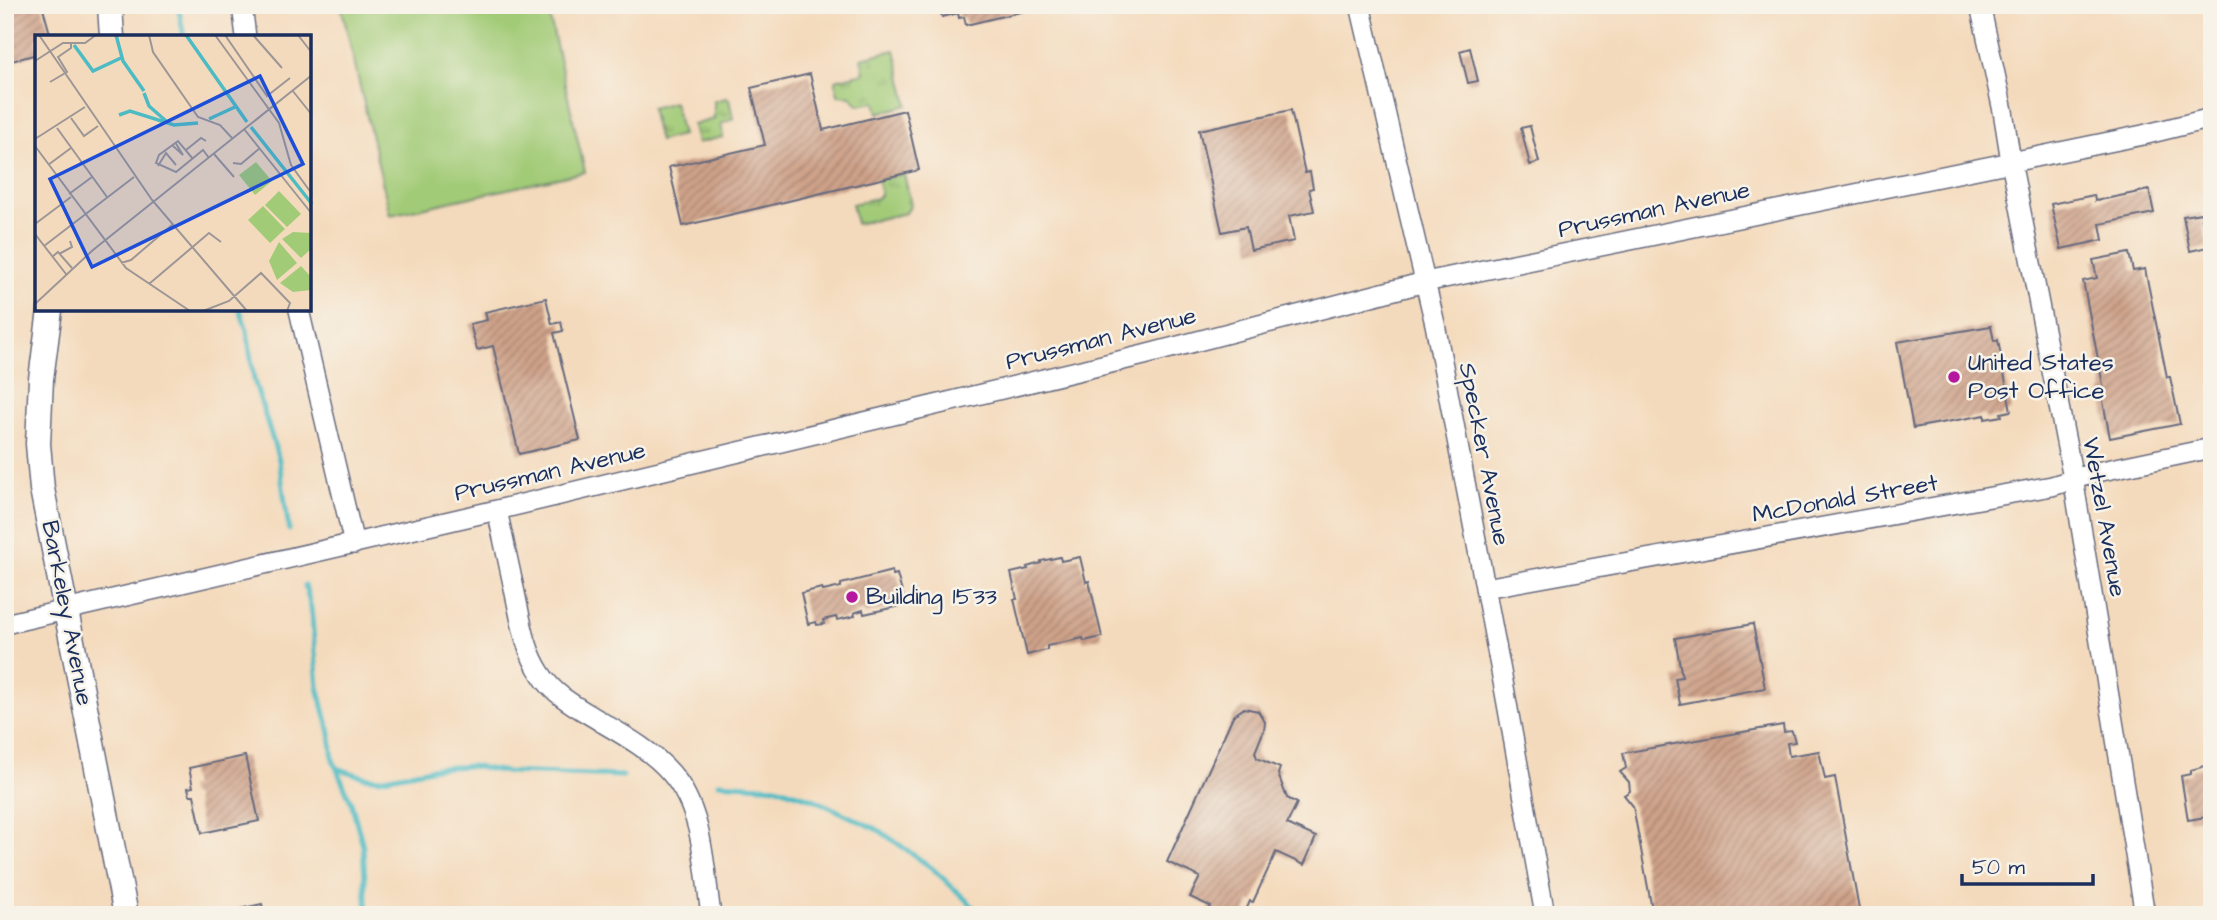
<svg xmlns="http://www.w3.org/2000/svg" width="2217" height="920" font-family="'Architects Daughter',sans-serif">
<defs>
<pattern id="park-tufts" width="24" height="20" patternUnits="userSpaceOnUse" patternTransform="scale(1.75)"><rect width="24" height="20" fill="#a2cb77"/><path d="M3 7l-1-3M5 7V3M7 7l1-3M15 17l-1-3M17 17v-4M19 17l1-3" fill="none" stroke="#83a565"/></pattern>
<pattern id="building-hatch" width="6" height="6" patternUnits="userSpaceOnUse" patternTransform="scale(1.75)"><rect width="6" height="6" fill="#cfa289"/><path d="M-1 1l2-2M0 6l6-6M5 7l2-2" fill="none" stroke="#a78473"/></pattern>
</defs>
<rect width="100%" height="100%" fill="#f7f3e8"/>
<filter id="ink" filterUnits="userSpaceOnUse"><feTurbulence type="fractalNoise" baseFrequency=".0143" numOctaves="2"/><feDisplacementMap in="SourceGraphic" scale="14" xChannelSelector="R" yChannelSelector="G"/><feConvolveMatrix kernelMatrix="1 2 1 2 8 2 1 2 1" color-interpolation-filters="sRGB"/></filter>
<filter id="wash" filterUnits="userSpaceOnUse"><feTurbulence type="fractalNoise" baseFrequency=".00686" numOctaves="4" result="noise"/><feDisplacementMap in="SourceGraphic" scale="28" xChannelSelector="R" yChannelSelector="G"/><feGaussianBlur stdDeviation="1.57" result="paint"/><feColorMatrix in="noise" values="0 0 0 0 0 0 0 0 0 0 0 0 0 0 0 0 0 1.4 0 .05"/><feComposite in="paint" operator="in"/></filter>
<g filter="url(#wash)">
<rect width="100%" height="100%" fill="#f4dabc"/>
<path fill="#a2cb77" stroke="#5e7d6a" stroke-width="2" d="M341,5H547L585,172L390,215Z"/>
<path fill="url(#park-tufts)" stroke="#5e7d6a" stroke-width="2" d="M895,50L908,105L878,113L875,102L858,105L851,96L838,95L835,80L864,73L861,58Z
M726,98L729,99L733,119L721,124L723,137L697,143L693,125L714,119V101Z
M674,102L682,135L659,141L651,108Z
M904,174L911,204L906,213L856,224L852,204L877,198L881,194L878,180Z"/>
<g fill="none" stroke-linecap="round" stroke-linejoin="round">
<path stroke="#4dbbc4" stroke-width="5" d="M178,5L184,37
M240,310L247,330L254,380L279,460L289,530
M305,585L311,608L318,687L330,733L333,760L351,802L363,846L367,915
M336,768L365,777L379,779L436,768L471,766L506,772L623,776
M719,783L776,787L813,799L880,831L932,868L982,915"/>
</g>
<g id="blocks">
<path fill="url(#building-hatch)" d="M5,5H42L51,37H37V54L5,63Z
M939,5H1023L1024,11L966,25L964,17L959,18L958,13L942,17Z
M1470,48L1478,81L1468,83L1460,51Z
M810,74L823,130L905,110L919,170L683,226L669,167L765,145L751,88Z
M1291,110L1305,173L1310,172L1313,188L1309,189L1314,211L1289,216L1294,241L1251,250L1246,227L1222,232L1199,130Z
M1530,126L1539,162L1530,165L1521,128Z
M2149,190L2154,213L2100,224L2103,240L2061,249L2051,204L2094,195L2095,201Z
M2201,213L2208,247L2190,251L2183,216Z
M2129,253L2133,271L2145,269L2167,377H2170L2180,424L2110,438L2101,391L2104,390L2083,281L2097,278L2093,260Z
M546,298L552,324L561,322L563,331L554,333L580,440L519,454L493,346L477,350L470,324L487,320L485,312Z
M1991,326L1994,341L1998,340L2011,411L2001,413L2002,416L1985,419V415L1913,428L1897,342Z
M1060,557L1061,561L1080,557L1086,582L1089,581L1102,637L1084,641L1083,638L1047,646V650L1027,655L1014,599H1017L1011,573L1028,569L1027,567L1041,563V561Z
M892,571L893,575L897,574L904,600L899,602L900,606L864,614L863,610L854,613L855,616L837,620L836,617L823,620L824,624L817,625L816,622L808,624L801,593L822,588L823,591L841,587V584Z
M1753,624L1765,688L1680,704L1675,678L1682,677L1675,638Z
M1244,708L1258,711L1265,722L1264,730L1255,752L1257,758L1280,768L1278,774L1287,798L1297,803L1287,824L1316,837L1304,865L1276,852L1253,902L1250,901L1244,915H1206L1210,906L1190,897L1200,877L1167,862L1233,716Z
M1783,725L1784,732L1792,731L1795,742L1787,743L1789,756L1819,751L1825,779L1835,777L1860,915H1653L1633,806L1624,795L1630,791L1629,782L1620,772L1626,768L1623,753Z
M245,756L259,821L202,833L194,795H190L188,788L193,787L189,768Z
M2212,764V816L2188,820L2181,776L2191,774V770Z
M262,904L264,915H217V914Z"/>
</g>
</g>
<g filter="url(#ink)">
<use href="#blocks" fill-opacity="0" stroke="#676b7f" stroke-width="2"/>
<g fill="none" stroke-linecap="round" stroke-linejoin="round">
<g stroke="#676b7f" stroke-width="22">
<path id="minor" d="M242,5L246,37
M1360,5L1435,324L1504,687L1545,915
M1980,5L2003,111L2011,161L2073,478L2145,915
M299,310L354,544
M497,510C503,538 509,566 515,593C521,621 525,650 541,674C555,697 581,709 603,723C627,737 653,752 671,773C704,811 704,868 711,915
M1485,588L2024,491L2052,486L2097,472L2212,448
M5,624L497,510L1144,355L1425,282L2143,135L2212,118"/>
</g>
<g stroke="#676b7f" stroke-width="27">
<path id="major" d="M110,5L112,37
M50,310L41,379L38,444L42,489L126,915"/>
</g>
<use href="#minor" stroke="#fff" stroke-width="19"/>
<use href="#major" stroke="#fff" stroke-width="24"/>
</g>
</g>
<g fill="#b5179e" stroke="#f7f3e8" stroke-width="2.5">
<circle cx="1954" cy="377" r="7"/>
<circle cx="852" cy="597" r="7"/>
</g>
<g text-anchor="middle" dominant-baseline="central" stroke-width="5" stroke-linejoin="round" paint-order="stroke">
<g font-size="24" fill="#1b2f5e" stroke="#f7f3e8">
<text transform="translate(1654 210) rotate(-12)">Prussman Avenue</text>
<text transform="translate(1101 339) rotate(-14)">Prussman Avenue</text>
<text transform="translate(1484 454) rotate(79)">Specker Avenue</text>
<text transform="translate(550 472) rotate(-13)">Prussman Avenue</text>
<text transform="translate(1845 499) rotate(-10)">McDonald Street</text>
<text transform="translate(2104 517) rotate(80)">Wetzel Avenue</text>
<text transform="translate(67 613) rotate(79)">Barkeley Avenue</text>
</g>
<g font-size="24" fill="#1b2f5e" stroke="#f7f3e8" text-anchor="start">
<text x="1968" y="363">United States<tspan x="1968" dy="28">Post Office</tspan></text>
<text x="866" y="597">Building 1533</text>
</g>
</g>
<g transform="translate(35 35)">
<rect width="276" height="276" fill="#f4dabc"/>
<path d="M221,127L237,146L220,160L204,140ZM244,156L266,179L252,192L230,170ZM228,171L250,194L235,208L213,185ZM258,197L276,198V214L266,223L247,204ZM244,207L262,228L242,245L234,226ZM266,231L276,242V255L258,257L245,248Z" fill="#a2cb77"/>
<path fill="none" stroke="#4dbbc4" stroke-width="3.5" d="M81,0L88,26L109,56M151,0L212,87M39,10L58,36L88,22M109,58L114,71L131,86M84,80L95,76L139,90L163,88M174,84L200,72M216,92L277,169"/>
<path fill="none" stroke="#9d9696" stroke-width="2" d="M4,0L117,165L212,276M114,0L118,17L163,82L185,90L197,103M180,0L244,88L256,130L277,159M190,0L232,61L255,43M218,0L247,33M263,0L277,18M0,26L28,8H50L61,0M15,47L32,37L23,22L36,13V7M257,55L277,80M36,83L49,101L63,91M22,93L72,162M209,94L277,179M0,104L50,72M137,110L148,120L140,107M0,111L91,233L155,276M151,115L166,103L171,106M179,119L199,142M158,124L143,106L124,120L121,128L141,137L168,115L174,123M198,128L206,129L225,113M13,130L36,113M123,131L131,118L141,130M34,159L57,142M0,189L36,162M0,199L31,239M9,211L99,142M24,219L37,212L35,206M17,222L23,217L37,233M86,228L96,225L137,190M114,249L174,198L186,207M0,269L58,215L277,40M168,276L194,266L226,238L255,268L252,276"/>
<path fill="#1d4ed8" fill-opacity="0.15" stroke="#1d4ed8" stroke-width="3.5" d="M225,41L268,129L57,232L15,144Z"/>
<rect width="276" height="276" fill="none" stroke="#1b2f5e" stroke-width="3.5"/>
</g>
<rect width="2217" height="920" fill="none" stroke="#f7f3e8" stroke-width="28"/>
<path d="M1962 874v10h131v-10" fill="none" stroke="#1b2f5e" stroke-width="3.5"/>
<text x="1972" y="874" font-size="21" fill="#1b2f5e" stroke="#f7f3e8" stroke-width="5" paint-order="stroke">50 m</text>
</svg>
